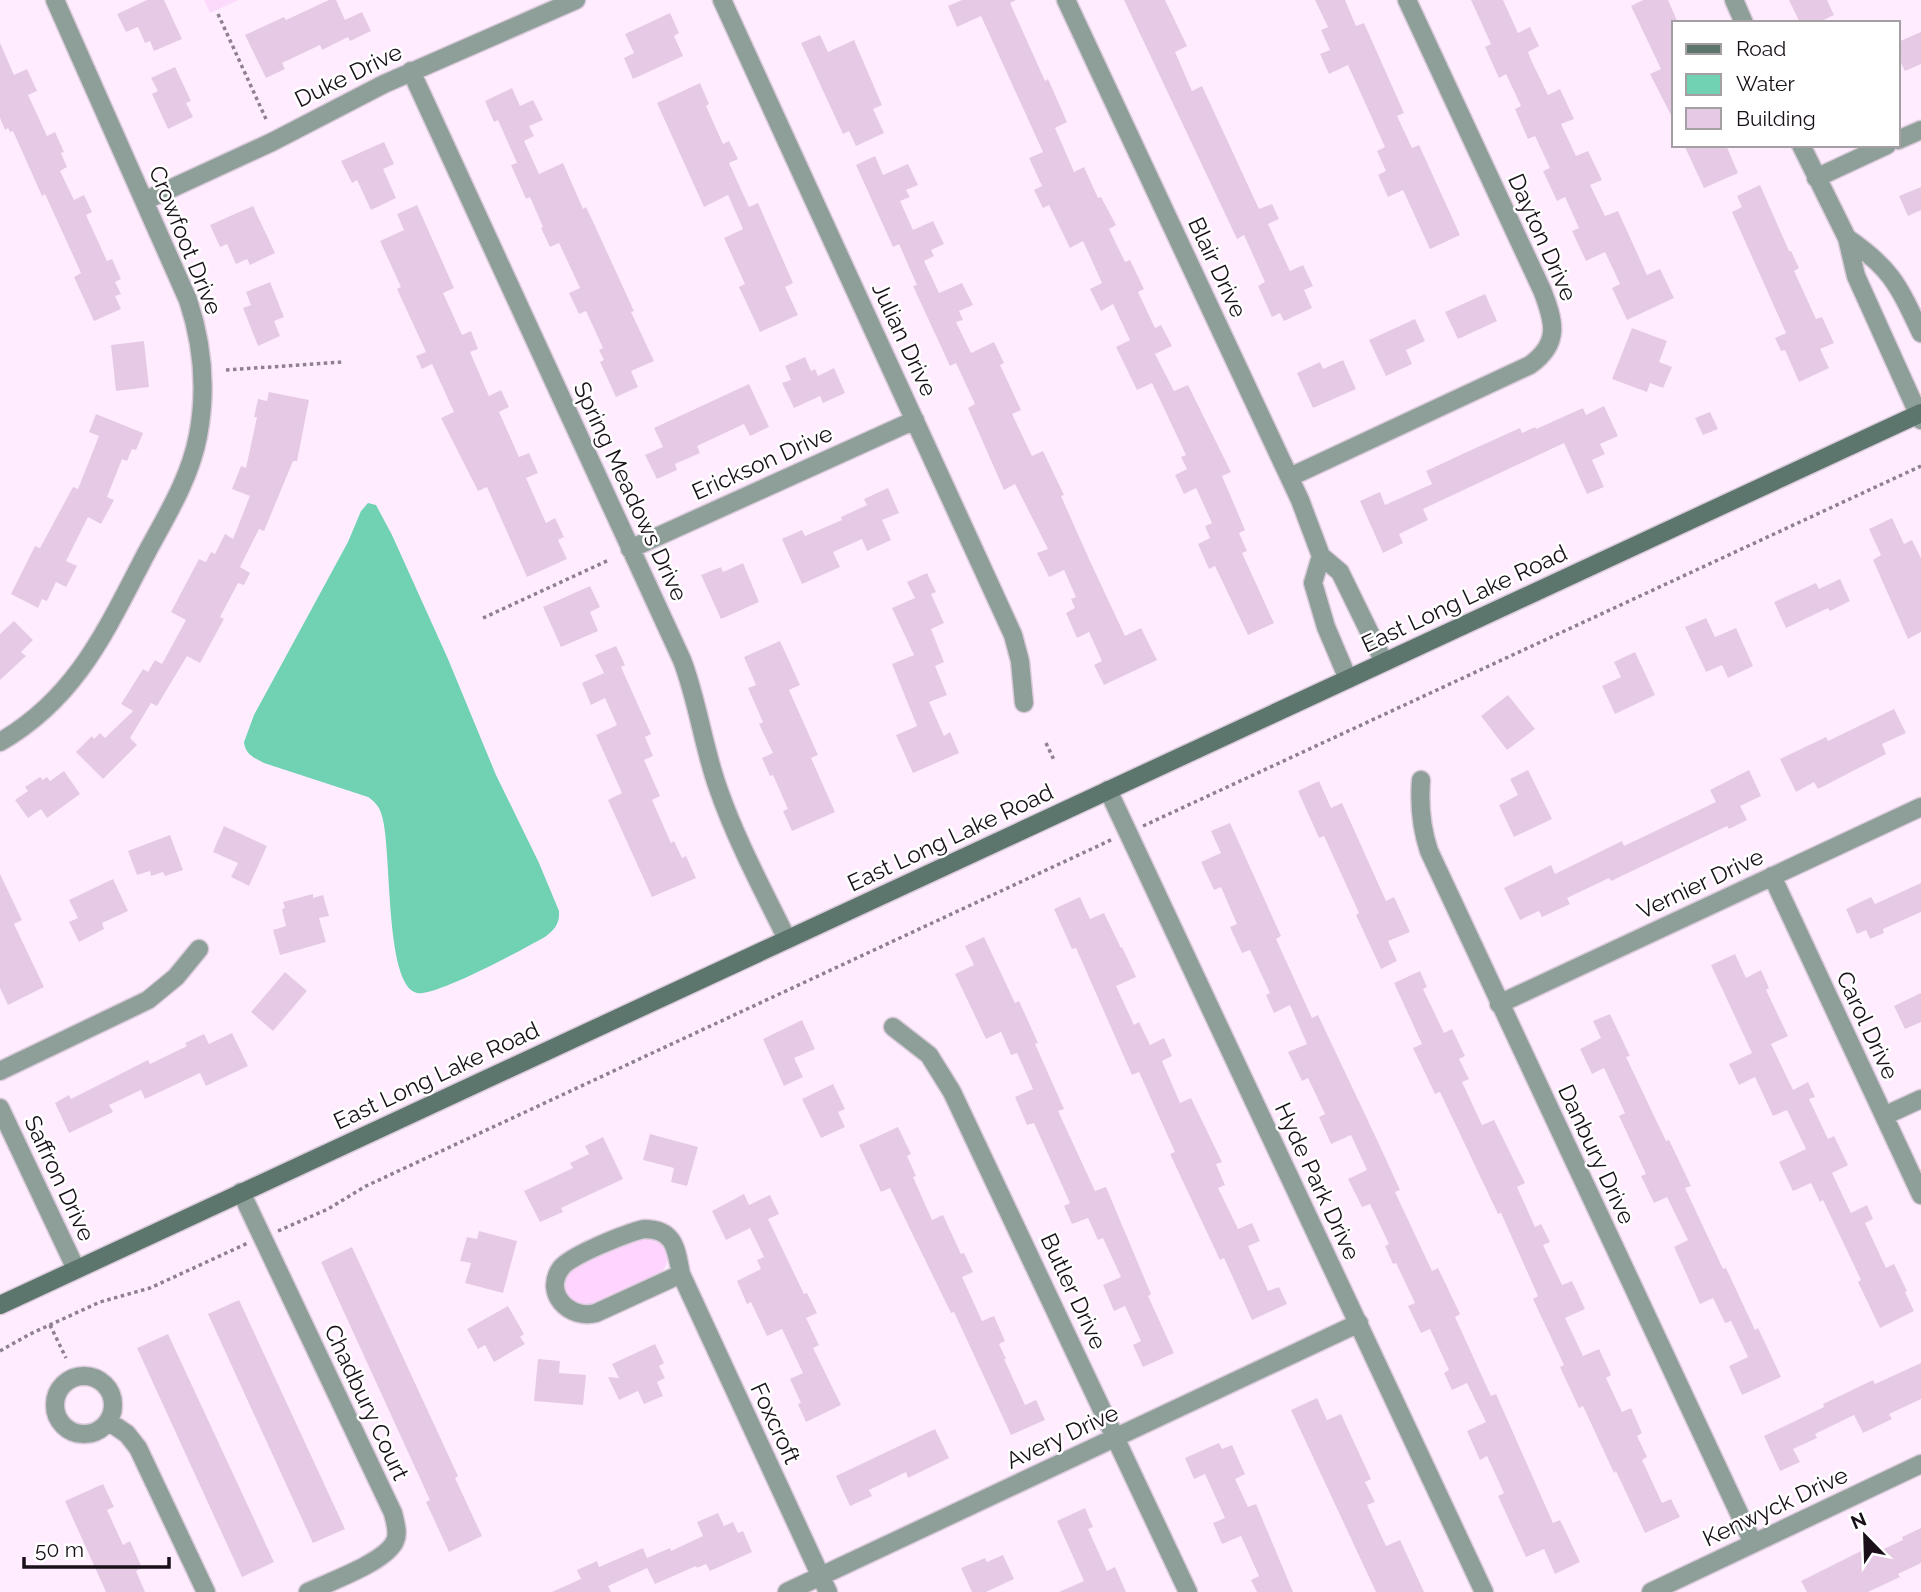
<svg xmlns="http://www.w3.org/2000/svg" width="1921" height="1592" font-family="Raleway,sans-serif">
<rect width="100%" height="100%" fill="#ffedff"/>
<path fill="#fcdafc" d="M204,0H239L210,13Z"/>
<path fill="#ffd4ff" d="M649,1236C666,1244 674,1255 662,1272C649,1280 600,1306 588,1306C579,1306 570,1301 567,1293C564,1286 565,1278 569,1272C580,1259 624,1245 641,1237Z"/>
<path fill="#70d1b3" d="M368,503L376,505L392,535L448,659L496,775L539,863L559,911C560,924 554,930 545,937C525,948 436,997 417,993C383,985 393,843 381,813C379,806 374,801 368,797L264,763C254,758 245,754 244,742L254,715L348,542L361,511Z"/>
<path fill="#e6cae5" d="M147,0H164L182,39L154,51L150,41L145,43L138,27L126,32L117,14Z
M329,0H336L345,20L362,12L371,31L350,41L348,37L322,50L320,45L282,63L285,69L266,78L245,35L284,17L286,20Z
M962,0H1016L1010,3L1045,81L1048,79L1067,122L1055,128L1074,172L1084,167L1098,198L1101,197L1116,225L1109,229L1125,262L1130,260L1144,289L1138,292L1155,328L1161,325L1172,346L1155,354L1174,391L1188,385L1231,472L1222,476L1245,530L1239,533L1247,551L1242,553L1274,623L1248,635L1215,566L1209,569L1198,544L1210,538L1205,526L1212,523L1196,488L1184,494L1175,475L1187,469L1181,457L1186,455L1152,383L1137,390L1116,347L1130,340L1113,304L1101,311L1090,289L1102,283L1083,241L1070,248L1049,205L1043,208L1034,190L1042,186L1029,158L1043,152L981,16L957,27L948,6Z
M1124,0H1165L1187,46L1175,52L1192,91L1202,86L1259,209L1272,204L1279,219L1268,224L1290,271L1303,265L1313,286L1304,290L1312,308L1284,321L1280,313L1272,317L1258,286L1265,282L1244,235L1237,239Z
M1315,0H1345L1356,26L1364,23L1404,113L1397,116L1412,148L1419,145L1460,235L1430,249L1403,190L1388,197L1378,175L1386,171L1377,151L1385,147L1348,65L1329,74L1320,54L1330,50L1321,30L1328,27Z
M1471,0H1503L1518,33L1530,27L1539,46L1528,52L1532,62L1548,95L1560,89L1574,119L1561,124L1576,156L1588,151L1602,180L1590,185L1605,216L1618,211L1647,275L1660,269L1674,298L1627,320L1612,288L1620,284L1605,252L1586,261L1572,231L1579,228L1565,197L1557,201L1543,171L1550,168L1535,136L1528,139L1515,109L1521,106L1506,74L1499,78L1485,47L1491,44Z
M1643,0H1668L1678,23H1674V121L1650,74L1661,69L1631,6Z
M1789,0H1827L1834,15L1817,23H1800Z
M670,13L679,33L674,36L683,56L633,79L624,58L634,53L625,34Z
M1921,32V64L1905,71L1898,57V42Z
M820,35L828,52L854,40L882,105L873,109L884,133L856,146L849,131L843,134L801,43Z
M0,43L14,75L27,69L37,91L28,95L47,136L55,132L64,152L61,153L67,167L60,171L74,200L84,195L92,212L86,215L107,261L112,259L121,279L115,282L121,294L115,296L121,309L94,321L74,277L81,273L45,194L42,196L13,131L10,132L8,128L5,130L0,118Z
M175,67L191,101L186,103L193,117L168,129L152,94L158,91L151,78Z
M700,83L709,104L706,106L723,144L729,141L738,159L729,163L749,207L758,203L793,283L785,287L798,315L760,332L739,287L745,284L724,238L743,229L728,195L704,207L657,103Z
M512,88L520,106L533,100L543,120L529,126L534,136L524,141L539,174L563,163L583,209L586,207L595,226L634,311L631,312L654,361L631,371L638,387L616,397L600,362L604,360L599,350L603,348L586,311L579,314L569,293L580,288L559,243L550,247L541,228L543,227L530,197L526,199L511,165L517,163L498,120L494,122L485,101Z
M384,142L394,164L383,169L396,198L371,210L357,180L352,183L341,161Z
M1684,145H1726L1738,173L1704,188Z
M875,156L883,175L908,164L918,185L906,190L910,197L900,201L913,230L933,221L944,244L931,250L934,256L924,261L939,293L962,283L973,305L959,311L963,320L956,322L971,353L994,342L1004,363L1000,365L1021,410L1012,414L1032,456L1043,451L1064,495L1061,496L1089,559L1125,636L1141,628L1157,660L1104,685L1094,665L1102,661L1089,632L1077,638L1066,613L1075,608L1071,599L1076,597L1064,570L1049,577L1037,553L1048,549L1015,484L1004,490L968,408L975,404L956,363L950,366L913,286L917,285L899,244L893,247L856,165Z
M1760,185L1789,251H1791L1799,268L1794,271L1816,319L1822,317L1834,343L1820,349L1829,368L1799,382L1785,350L1781,351L1775,338L1786,333L1732,212L1742,207L1737,196Z
M1921,187V210L1908,216L1899,196Z
M417,205L454,288L443,293L462,335L471,331L478,349L470,352L489,396L501,390L509,407L499,412L519,457L529,453L538,473L526,478L546,523L555,518L564,537L558,540L567,559L527,577L487,487L478,491L441,418L454,412L432,364L422,369L416,356L426,352L397,289L401,287L380,241L404,230L397,214Z
M253,206L275,253L250,265L247,259L236,264L227,244L220,247L210,225Z
M270,282L284,317L274,321L280,336L258,346L243,308L251,305L246,292Z
M1485,294L1497,321L1458,339L1445,312Z
M1415,319L1425,341L1406,350L1412,364L1386,376L1369,340Z
M1632,328L1667,341L1659,362L1672,367L1663,388L1650,383L1647,392L1612,379Z
M144,341L149,387L116,391L111,345Z
M805,357L811,371L815,369L818,376L834,368L845,393L823,403L820,396L794,408L782,383L791,380L785,366Z
M1343,360L1356,389L1313,408L1297,373L1320,362L1323,369Z
M749,384L769,427L750,436L744,424L697,446L700,453L675,464L677,470L657,479L645,455L663,447L654,428Z
M269,392L309,400L297,461H293L264,531L259,529L240,567L250,573L244,585L238,583L220,617L224,619L200,663L187,656L157,706L151,703L130,738L137,745L103,779L76,752L92,736L94,739L100,733L105,738L133,711L121,704L143,669L148,672L155,660L162,664L186,620L171,612L199,559L206,562L211,552L215,554L225,534L233,539L250,496L232,489L241,466L246,468L257,417H254L258,399L267,401Z
M1604,406L1618,436L1600,444L1605,454L1592,460L1604,487L1587,494L1564,443L1423,509L1428,520L1399,534L1403,543L1383,553L1360,501L1380,492L1385,505L1432,484L1426,471L1469,451L1520,428L1522,433L1535,427L1536,429L1583,408L1586,415Z
M1710,412L1718,429L1703,435L1695,418Z
M96,414L143,433L136,450L132,449L127,461L122,459L107,497L114,500L101,524L88,517L66,561L77,566L66,587L56,582L47,601L42,599L38,608L11,594L35,546L40,548L73,487L78,489L99,436L89,432Z
M888,488L899,513L882,520L891,540L867,551L862,539L833,552L840,567L802,584L782,539L802,530L805,536L842,520L841,517L867,505L864,499Z
M1892,518L1904,544L1912,540L1921,558V632L1908,639L1873,560L1881,555L1869,529Z
M743,563L759,602L721,619L701,575L721,567L723,572Z
M927,573L936,592L931,594L944,623L931,629L944,662L935,666L947,695L929,702L944,736L950,732L959,753L913,773L896,735L917,726L892,664L914,655L892,608L915,598L907,582Z
M1840,579L1850,601L1830,611L1828,608L1786,628L1774,602L1816,583L1819,589Z
M590,586L600,607L590,612L598,631L561,647L543,607Z
M1706,618L1715,637L1736,628L1753,666L1728,678L1722,665L1706,672L1685,627Z
M14,621L33,640L21,652L26,656L0,680V634Z
M780,641L800,685L789,690L818,755L811,758L835,812L792,831L783,811L788,809L773,775L770,776L762,758L773,753L759,724L763,722L748,688L756,685L744,657Z
M616,646L625,665L621,667L651,734L645,737L653,756L644,760L660,796L652,800L671,843L674,841L682,858L686,856L696,878L652,897L608,800L622,793L596,735L617,725L605,698L591,705L582,683L604,673L595,655Z
M1635,652L1655,695L1615,714L1602,686L1621,677L1614,662Z
M1508,695L1535,729L1507,750L1481,716Z
M1894,709L1906,733L1882,744L1886,754L1818,789L1814,782L1796,792L1780,759L1826,737L1828,741Z
M1528,770L1552,819L1514,837L1499,805L1518,795L1510,779Z
M1749,770L1761,796L1740,806L1747,820L1729,829L1727,826L1611,881L1609,878L1567,898L1570,904L1542,917L1539,911L1520,920L1504,888L1551,865L1555,874L1622,841L1624,846L1716,802L1710,790Z
M64,771L80,794L47,818L41,809L28,818L15,800L28,791L25,787L40,777L43,780L47,777L50,781Z
M1319,781L1331,808L1342,803L1386,901L1394,897L1410,932L1388,941L1397,961L1381,969L1356,915L1359,913L1324,836L1319,838L1298,791Z
M1230,823L1281,936L1276,939L1312,1018L1318,1015L1378,1142L1400,1190L1395,1192L1432,1271L1438,1268L1460,1314L1455,1317L1491,1396L1496,1394L1553,1523L1560,1520L1580,1562L1555,1574L1544,1549L1526,1557L1498,1496L1504,1493L1487,1456L1480,1460L1467,1431L1486,1422L1467,1383L1452,1390L1444,1373L1449,1370L1430,1329L1421,1333L1408,1306L1415,1303L1396,1263L1393,1264L1385,1246L1389,1244L1370,1204L1362,1207L1348,1179L1367,1170L1351,1135L1331,1144L1319,1117L1325,1114L1308,1078L1302,1081L1288,1052L1307,1044L1290,1005L1274,1013L1266,995L1270,993L1250,950L1242,953L1230,927L1237,924L1221,887L1214,890L1201,862L1221,853L1211,831Z
M224,826L267,846L249,886L231,877L238,863L213,852Z
M170,835L183,870L165,876L163,872L151,876L150,871L137,875L128,851Z
M0,874L22,920L14,924L44,987L8,1005L0,988Z
M113,879L128,911L102,923L104,929L79,942L69,922L78,918L69,900Z
M1921,883V912L1883,929L1884,933L1870,939L1866,930L1857,934L1846,909L1871,897L1875,904Z
M313,894V898L323,895L329,916L319,918L326,942L280,955L273,930L286,926L282,909L285,908L283,902Z
M1080,897L1090,919L1104,913L1121,948L1122,947L1136,977L1116,986L1134,1025L1139,1022L1150,1045L1164,1038L1172,1056L1162,1061L1180,1103L1191,1098L1222,1162L1216,1164L1225,1185L1218,1188L1238,1229L1252,1223L1260,1241L1248,1246L1268,1291L1279,1287L1287,1304L1252,1320L1224,1258L1220,1260L1170,1154L1175,1152L1139,1072L1132,1075L1076,948L1072,949L1054,909Z
M984,937L1015,1003L1019,1001L1038,1043L1035,1044L1064,1109L1058,1111L1095,1191L1106,1187L1151,1294L1148,1296L1174,1353L1143,1367L1133,1345L1141,1341L1125,1306L1114,1311L1103,1285L1121,1277L1103,1238L1098,1240L1088,1218L1072,1224L1064,1206L1070,1203L1034,1123L1027,1125L1015,1097L1033,1089L1017,1053L1011,1055L1001,1032L986,1039L955,974L974,965L965,946Z
M1735,954L1746,978L1761,970L1769,988L1766,990L1788,1036L1771,1044L1793,1090L1808,1082L1815,1097L1809,1099L1828,1139L1834,1136L1848,1165L1832,1173L1851,1213L1867,1205L1873,1219L1865,1223L1886,1268L1894,1264L1907,1291L1905,1292L1914,1311L1880,1328L1858,1282L1861,1280L1823,1200L1820,1202L1811,1183L1793,1191L1779,1162L1806,1149L1787,1110L1773,1116L1755,1077L1739,1085L1729,1064L1752,1053L1711,965Z
M1420,971L1427,987L1423,989L1444,1033L1452,1029L1465,1056L1459,1059L1469,1079L1462,1082L1482,1125L1494,1120L1525,1183L1517,1187L1535,1227L1541,1224L1550,1242L1543,1245L1562,1285L1572,1281L1585,1309L1565,1318L1583,1356L1599,1349L1611,1375L1606,1378L1622,1412L1631,1408L1642,1433L1637,1436L1647,1457L1642,1460L1662,1503L1671,1499L1680,1517L1645,1533L1616,1471L1614,1473L1583,1406L1579,1408L1560,1367L1564,1365L1533,1299L1538,1296L1501,1213L1498,1214L1440,1092L1435,1094L1413,1048L1422,1044L1394,983Z
M285,972L307,991L273,1031L251,1012Z
M1921,993V1022L1905,1029L1894,1006Z
M1610,1014L1630,1056L1626,1057L1666,1141L1669,1140L1691,1186L1685,1188L1723,1269L1726,1268L1755,1330L1758,1328L1781,1377L1742,1395L1729,1366L1748,1357L1731,1321L1725,1323L1713,1298L1700,1304L1674,1247L1688,1240L1667,1197L1654,1203L1641,1176L1646,1174L1619,1116L1625,1113L1604,1068L1592,1074L1580,1049L1601,1038L1593,1021Z
M802,1020L815,1049L794,1058L803,1077L784,1086L763,1039Z
M232,1033L248,1066L206,1086L200,1073L145,1099L141,1090L109,1105L113,1112L69,1133L55,1103L69,1095L71,1099L148,1060L150,1064L187,1046L185,1043L204,1034L209,1044Z
M833,1084L845,1109L838,1112L845,1127L821,1138L802,1099Z
M898,1127L911,1154L907,1156L916,1176L913,1177L932,1220L943,1215L961,1254L964,1253L973,1272L962,1277L982,1321L994,1316L1005,1341L999,1344L1006,1359H1004L1025,1405L1036,1400L1045,1420L1011,1435L954,1312L951,1313L890,1188L881,1192L859,1145Z
M650,1134L698,1147L687,1186L671,1182L674,1168L643,1160Z
M603,1137L623,1179L561,1208L563,1212L540,1222L524,1191L573,1168L570,1163L589,1154L585,1146Z
M744,1194L749,1205L770,1195L779,1214L768,1219L804,1294L807,1293L817,1313L806,1318L819,1345L813,1348L841,1405L806,1422L798,1404L801,1403L790,1379L803,1373L782,1329L767,1336L751,1302L747,1304L737,1281L761,1269L757,1260L764,1257L750,1228L726,1240L712,1211Z
M479,1231L517,1241L503,1293L465,1283L471,1263L460,1261L467,1237L477,1239Z
M352,1247L458,1476L455,1478L482,1536L449,1552L426,1502L430,1500L321,1262Z
M239,1300L345,1529L313,1543L208,1314Z
M508,1306L524,1334L520,1337L525,1344L494,1362L485,1345L478,1349L467,1329Z
M168,1334L274,1562L242,1577L137,1348Z
M655,1344L664,1363L659,1366L665,1378L657,1382L663,1396L644,1404L638,1391L619,1400L608,1377L619,1378L612,1364Z
M538,1359L560,1361L559,1373L586,1375L583,1405L534,1401Z
M1921,1363V1399L1889,1414L1892,1419L1863,1433L1854,1415L1815,1434L1817,1438L1793,1449L1800,1462L1780,1471L1764,1436L1824,1407L1823,1404L1873,1380L1875,1384Z
M1317,1398L1327,1420L1341,1414L1371,1479L1365,1482L1375,1502L1367,1505L1386,1546L1400,1540L1424,1592H1376L1291,1410Z
M935,1429L949,1458L908,1478L906,1472L869,1490L872,1496L850,1506L836,1476Z
M1219,1443L1222,1449L1232,1445L1245,1474L1235,1479L1248,1507L1256,1504L1293,1592H1257L1251,1580L1259,1576L1241,1536L1222,1544L1213,1523L1225,1518L1205,1474L1194,1479L1185,1458Z
M103,1484L114,1507L107,1510L123,1545L130,1541L142,1568L136,1571L145,1592H106L65,1501Z
M1085,1508L1093,1527L1088,1529L1107,1571L1115,1567L1126,1592H1059L1084,1581L1057,1521Z
M718,1513L724,1526L733,1522L738,1533L743,1531L752,1552L710,1571L706,1564L697,1568L696,1566L655,1584L647,1568L608,1586L611,1592H552L581,1579L577,1570L597,1561L599,1567L643,1548L647,1558L670,1548L671,1551L703,1536L697,1522Z
M1921,1528V1563L1898,1574L1900,1577L1868,1592H1807L1801,1581L1861,1551L1864,1558L1903,1540L1902,1537Z
M1003,1555L1014,1579L986,1592H972L961,1568L985,1558L987,1562Z"/>
<g fill="none" stroke-linecap="round" stroke-linejoin="round">
<g stroke="#dacada" stroke-width="21">
<path id="minor" d="M722,0L1013,635L1020,661L1024,703
M1066,0L1300,500L1321,556
M1734,0L1744,23
M411,71L682,660C698,702 703,746 718,788C736,840 763,890 787,939
M1898,140L1921,130
M1801,145L1847,238L1856,276L1921,420
M1816,178L1887,145
M144,201L272,142L384,84L576,0
M1847,238C1892,269 1898,285 1921,333
M1290,477L1530,365C1561,343 1554,321 1542,290L1407,0
M630,549L915,420
M1348,679L1326,627L1313,583L1321,556L1340,572L1384,662
M0,742C78,697 107,628 147,552C167,515 190,478 198,436C207,389 203,345 188,300L55,0
M1421,780C1419,806 1421,827 1429,851L1753,1543
M1108,790L1484,1592
M1772,876L1921,1195
M1499,1004L1921,807
M893,1027L929,1055L952,1092L1188,1592
M0,1071L148,1000L176,977L199,949
M0,1108L76,1269
M1884,1116L1921,1099
M241,1192L393,1513C395,1522 399,1533 395,1541C386,1562 329,1582 308,1592
M644,1229C675,1229 676,1249 681,1274L596,1313C569,1320 543,1293 561,1268C571,1255 627,1233 644,1229Z
M681,1274L828,1592
M55 1405a29 29 0 1 1 58 0a29 29 0 1 1-58 0Z
M108,1421L127,1434L138,1448L206,1592
M787,1592L1359,1323
M1651,1592L1921,1464"/>
</g>
<g stroke="#dacada" stroke-width="21">
<path id="secondary" d="M0,1305L1921,413"/>
</g>
<path stroke="#8e818e" stroke-width="3.5" stroke-dasharray="3.5 3.5" stroke-linecap="butt" d="M218,14L266,119
M226,370L343,362
M483,618L609,560
M1046,743L1054,760
M1143,826L1921,466
M278,1231L328,1209L366,1186L1113,839
M50,1325L66,1358
M0,1351L30,1334L100,1302L150,1288L248,1243"/>
<use href="#minor" stroke="#8d9f98" stroke-width="18"/>
<use href="#secondary" stroke="#5c766d" stroke-width="18"/>
</g>
<g text-anchor="middle" dominant-baseline="central" stroke-width="5" stroke-linejoin="round" paint-order="stroke">
<g font-size="23" fill="#191019" stroke="#fff">
<text transform="translate(348 75) rotate(-26)">Duke Drive</text>
<text transform="translate(1543 237) rotate(66)">Dayton Drive</text>
<text transform="translate(186 240) rotate(68)">Crowfoot Drive</text>
<text transform="translate(1218 267) rotate(65)">Blair Drive</text>
<text transform="translate(905 339) rotate(65)">Julian Drive</text>
<text transform="translate(762 462) rotate(-24)">Erickson Drive</text>
<text transform="translate(631 491) rotate(65)">Spring Meadows Drive</text>
<text transform="translate(1464 598) rotate(-25)">East Long Lake Road</text>
<text transform="translate(950 837) rotate(-25)">East Long Lake Road</text>
<text transform="translate(1700 883) rotate(-25)">Vernier Drive</text>
<text transform="translate(1868 1025) rotate(65)">Carol Drive</text>
<text transform="translate(436 1075) rotate(-25)">East Long Lake Road</text>
<text transform="translate(1597 1154) rotate(65)">Danbury Drive</text>
<text transform="translate(60 1178) rotate(65)">Saffron Drive</text>
<text transform="translate(1318 1181) rotate(65)">Hyde Park Drive</text>
<text transform="translate(1074 1291) rotate(65)">Butler Drive</text>
<text transform="translate(367 1402) rotate(65)">Chadbury Court</text>
<text transform="translate(776 1423) rotate(65)">Foxcroft</text>
<text transform="translate(1062 1436) rotate(-25)">Avery Drive</text>
<text transform="translate(1775 1506) rotate(-25)">Kenwyck Drive</text>
</g>
</g>
<rect x="1672" y="21" width="228" height="126" fill="#ffffff" stroke="#a39fa3" stroke-width="2"/>
<rect x="1686" y="44" width="35" height="10" fill="#5c766d" stroke="#a39fa3" stroke-width="2"/>
<text x="1736" y="56" font-size="21" fill="#191019">Road</text>
<rect x="1686" y="74" width="35" height="21" fill="#70d1b3" stroke="#a39fa3" stroke-width="2"/>
<text x="1736" y="91" font-size="21" fill="#191019">Water</text>
<rect x="1686" y="108" width="35" height="21" fill="#e6cae5" stroke="#a39fa3" stroke-width="2"/>
<text x="1736" y="126" font-size="21" fill="#191019">Building</text>
<g transform="translate(1865 1536) rotate(337)" stroke="#ffffff" stroke-width="5" paint-order="stroke">
<path d="M0-5L12 26L0 18L-12 26Z" fill="#191019"/>
<text y="-10" font-size="19" font-weight="bold" text-anchor="middle" fill="#191019">N</text>
</g>
<path d="M24 1557v10h145v-10" fill="none" stroke="#191019" stroke-width="3.5"/>
<text x="35" y="1557" font-size="21" fill="#191019" stroke="#ffffff" stroke-width="5" paint-order="stroke">50 m</text>
</svg>
